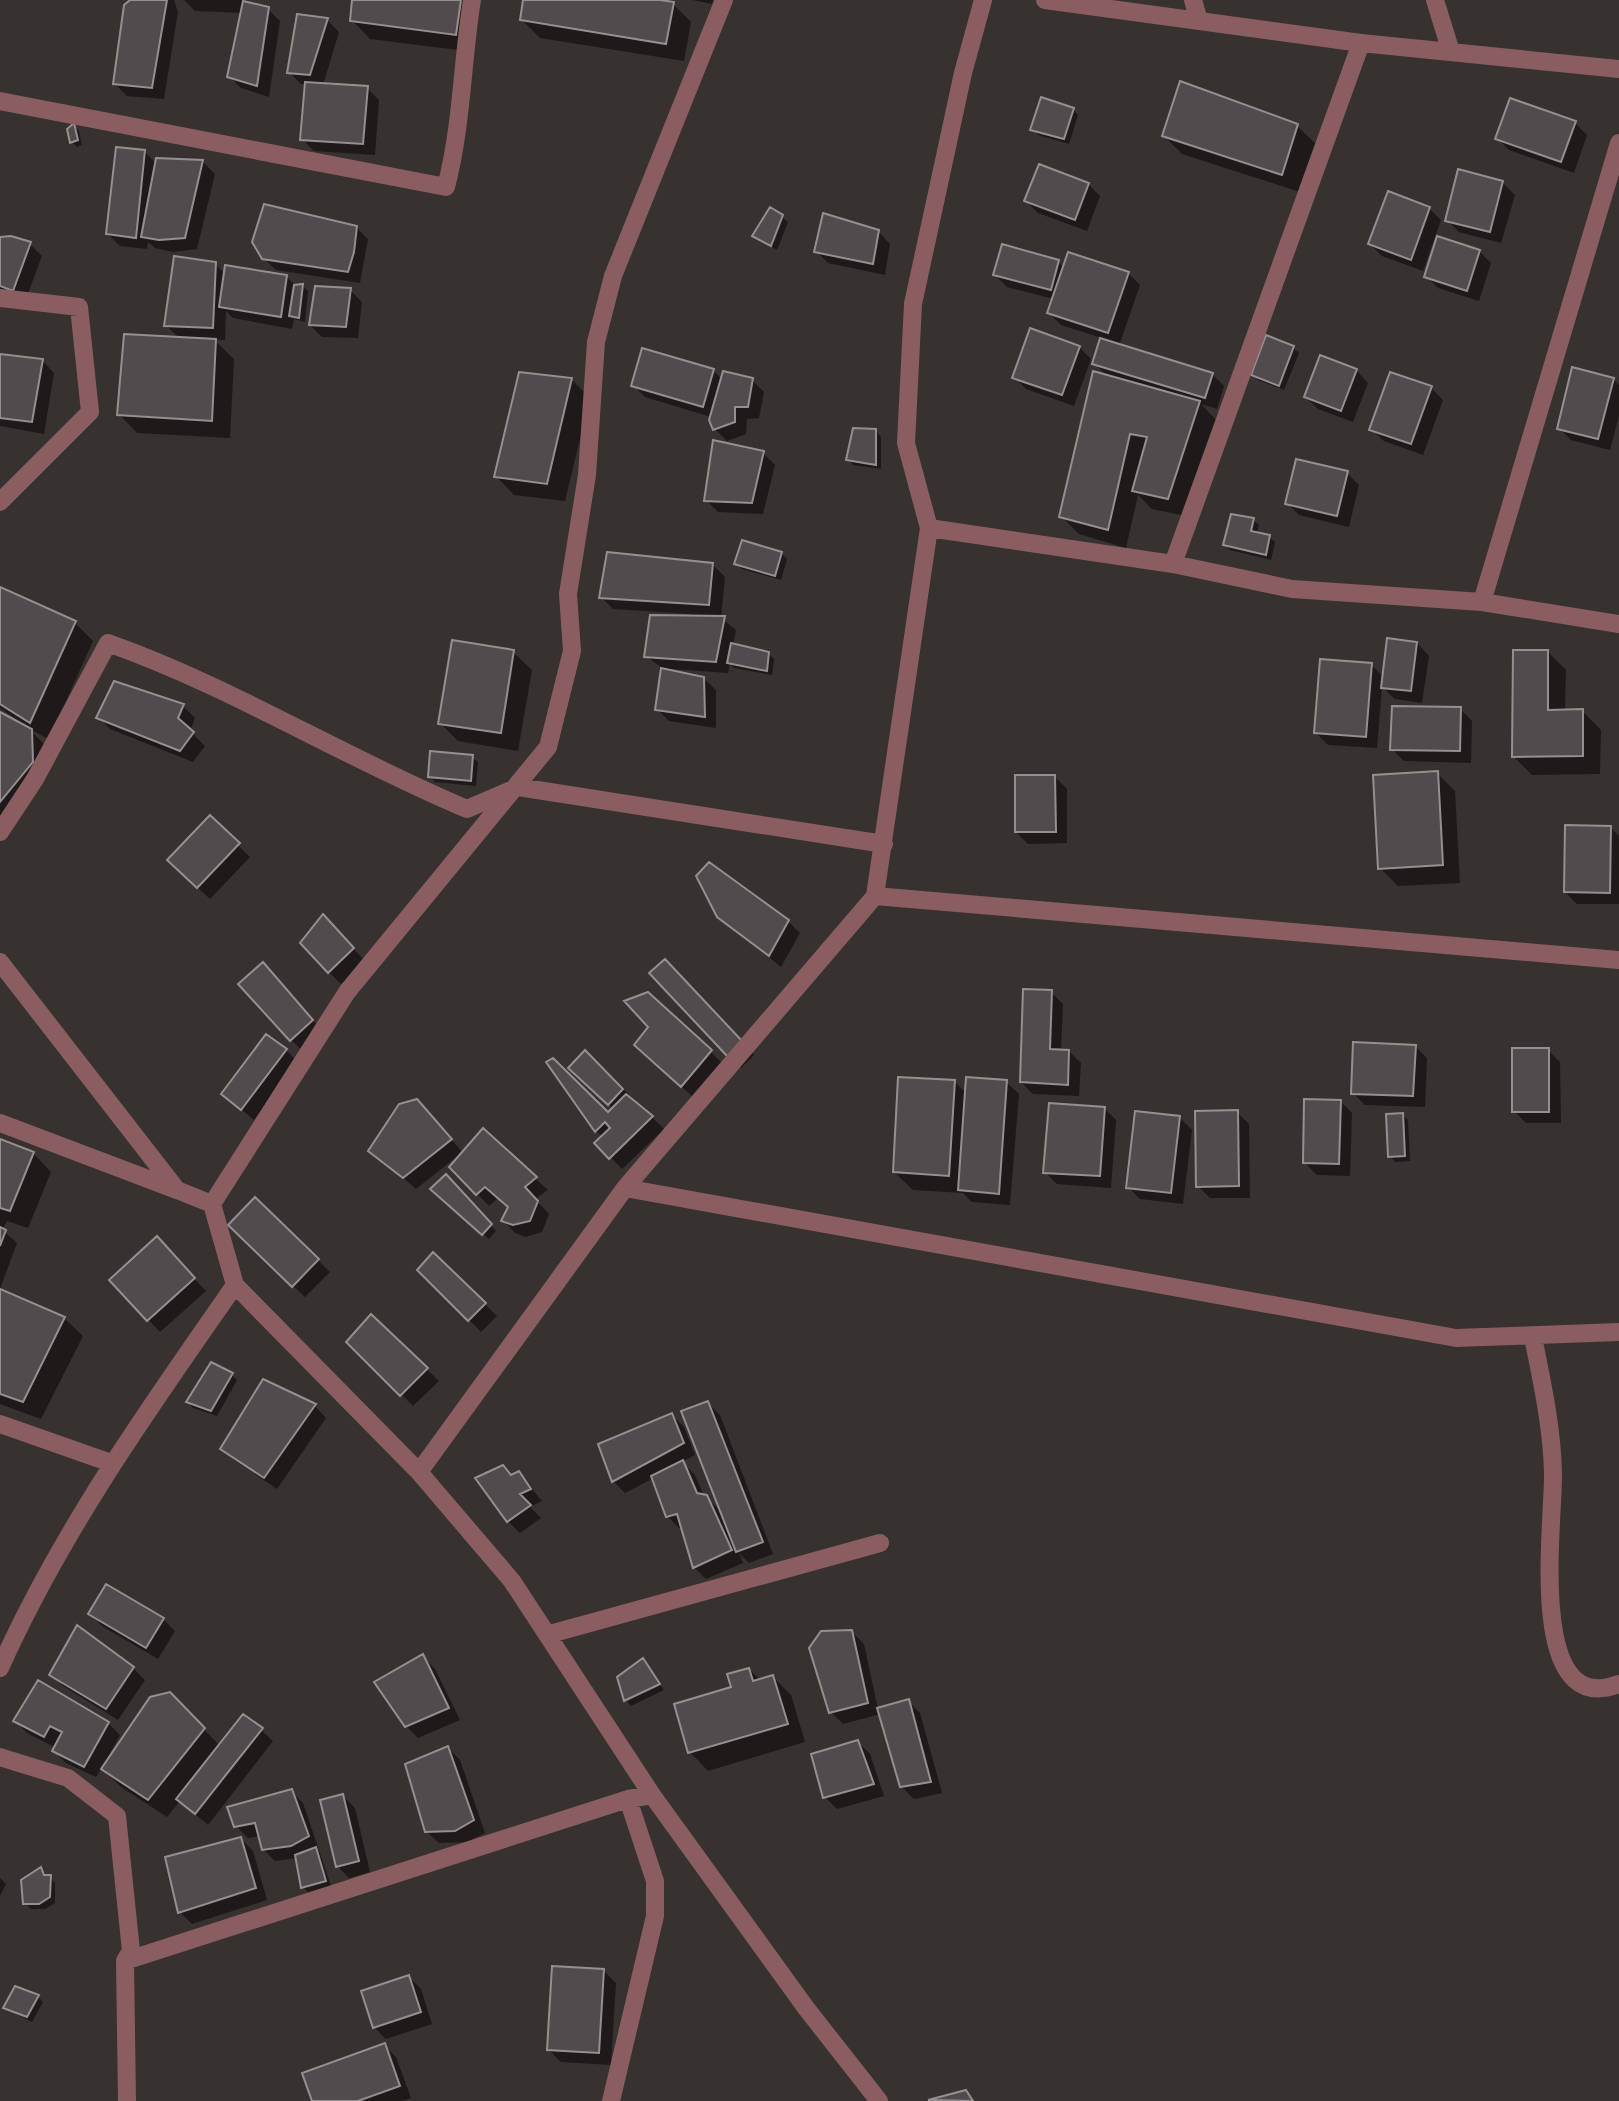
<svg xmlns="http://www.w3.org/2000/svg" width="1619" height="2101" font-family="Bitter,serif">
<rect width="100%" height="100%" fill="#37312f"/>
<path fill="#0007" d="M133,0H174L178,12L164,99L127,96L115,84Z
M184,0H242L268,9L280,21L269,97L241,88L229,76L242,13L195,11Z
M353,0H481L474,52L370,39L352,20Z
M525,0H649L673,4L691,22L684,61L540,38L522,20Z
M692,0H713L712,4Z
M327,20L339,32L323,85L367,88L379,100L375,155L314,151L302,139L306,84H301L289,72Z
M1073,109L1078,115L1069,144L1038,135L1032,129Z
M1575,123L1587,135L1574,173L1509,150L1497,138Z
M74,125L79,131L82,145L77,147L72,142Z
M1297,126L1316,144L1300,192L1182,154L1164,136Z
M145,152L157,164L158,160L203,162L215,174L197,249L173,252L155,248L148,242L147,249L120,246L108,234Z
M1503,183L1515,195L1501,243L1459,232L1447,220Z
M1088,184L1100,196L1087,231L1038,213L1026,201Z
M1429,208L1441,220L1423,271L1382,256L1370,244Z
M782,217L788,222L777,250L754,236Z
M356,227L368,239L360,283L276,270L263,258Z
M878,231L890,244L885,275L828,263L816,251Z
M0,239L30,244L42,256L25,301L0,293Z
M1479,251L1491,263L1479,301L1438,288L1426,276Z
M1058,262L1064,268L1128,273L1140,285L1119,346L1212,374L1224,386L1217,409L1201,404L1217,421L1186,516L1152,509L1138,495L1126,548L1079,534L1061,516L1108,377L1094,363L1102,338L1061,325L1049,313L1054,299L1007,287L995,275Z
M215,264L225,274L287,277L296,286H303L308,291L305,322L294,319L292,329L233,318L226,311L225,340L213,339L234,359L230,438L137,433L119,414L180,339L166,325Z
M350,290L362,302L358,338L322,337L310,325Z
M1079,347L1091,359L1074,406L1026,389L1014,377Z
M1293,348L1299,353L1284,390L1258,380L1253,374Z
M0,356L42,360L54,373L44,434L0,426Z
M713,370L722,380H752L764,392L759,418L747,419L746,434L727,441L715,429L711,417L645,397L633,385Z
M1356,370L1368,383L1353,422L1318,409L1306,397Z
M1613,379L1619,385V416L1610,450L1571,440L1559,428Z
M572,380L590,398L565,501L514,495L496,476Z
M1431,388L1443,400L1423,455L1384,441L1371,429Z
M876,431L881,437V469L853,465L848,459Z
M763,453L775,465L763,514L718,512L706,500Z
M1347,473L1359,485L1349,527L1299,515L1287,503Z
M1253,520L1259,525L1257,534L1269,537L1275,542L1271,560L1230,550L1225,545Z
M781,553L787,559L781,580L742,569L736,564Z
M713,565L725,577L721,618L736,630L733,645L768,653L774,659L772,675L734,668L730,664L728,673L671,669L703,678L716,690V728L669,721L657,709L662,668L646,656L691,614L613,609L601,597Z
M0,589L75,623L93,641L49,739L29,729L43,743L44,774L0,825V714L21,725L22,723L0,708Z
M1417,643L1429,656L1422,703L1395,699L1382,687L1377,748L1328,745L1316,733L1371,665L1384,677Z
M513,652L532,670L518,751L458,741L440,723Z
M1548,652L1566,670L1565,711H1582L1601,730L1600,774L1532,775L1514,757Z
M115,683L183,706L195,718L190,731L205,746L193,762L110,729L98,717Z
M1460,709L1472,721L1471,763L1404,761L1392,749Z
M472,757L478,762L476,786L435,782L430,776Z
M1437,773L1455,791L1460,883L1398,886L1380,868Z
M1055,777L1067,789V843L1028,844L1016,832Z
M210,818L250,857L210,899L181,872Z
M1611,828L1619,836V904H1577L1565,892Z
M718,916L788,921L800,933L781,967Z
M335,929L365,961L341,984L329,972Z
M677,973L754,1055L741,1068L729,1056Z
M275,977L324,1033L303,1051L291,1040Z
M1051,992L1063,1004L1061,1051H1069L1081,1063L1079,1096L1033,1094L1021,1082Z
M1415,1046L1427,1058L1425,1107L1365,1105L1353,1093Z
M286,1050L298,1062L254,1120L223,1094Z
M1548,1050L1560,1062L1561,1123H1526L1514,1111Z
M585,1052L664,1129L622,1169L597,1143L603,1137L596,1131L614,1109L570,1068Z
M711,1052L723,1064L694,1098L649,1057Z
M954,1081L967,1094L1006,1082L1019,1094L1010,1205L972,1202L963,1193L913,1190L894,1172Z
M1340,1101L1352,1113L1350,1176L1317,1175L1305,1163Z
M1104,1108L1116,1120L1111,1188L1057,1184L1045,1172Z
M1237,1112L1249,1124L1250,1198H1210L1198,1186Z
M429,1113L463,1153L483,1131L548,1190L535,1199L549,1214L542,1232L526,1237L515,1233L504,1221L510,1208L498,1198L489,1206L451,1167L459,1155L416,1189L370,1150Z
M1402,1115L1408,1120L1410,1161L1395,1162L1390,1156Z
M1180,1118L1192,1130L1183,1204L1140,1199L1128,1187Z
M0,1141L33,1153L51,1172L28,1228L7,1221L2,1230L17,1243L0,1289Z
M446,1176L496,1231L489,1239L438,1194Z
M255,1199L330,1272L305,1297L230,1225Z
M168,1251L206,1291L160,1332L111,1280Z
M434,1254L497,1316L481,1332L420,1270Z
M0,1291L64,1318L83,1336L41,1419L0,1404Z
M371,1317L439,1381L413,1406L348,1342Z
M232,1375L237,1380L217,1416L193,1408L188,1402Z
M708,1403L720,1415L773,1554L749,1563L739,1553L743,1563L706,1579L694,1567L683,1527L679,1528L667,1516L654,1478L625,1493L613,1481L672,1415L684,1427L695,1455L682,1462L695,1475L704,1496L723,1513Z
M315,1406L326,1418L277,1489L234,1460L222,1448Z
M519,1473L542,1501L530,1507L541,1518L520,1533L508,1521L512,1477Z
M90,1614L163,1619L175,1631L158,1659L102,1626Z
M852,1632L864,1644L878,1709L908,1701L920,1713L942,1793L914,1799L902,1787L881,1714L843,1724L831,1712Z
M423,1657L435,1669L460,1720L418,1738L406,1726Z
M643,1660L664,1690L631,1706L626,1700Z
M133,1668L145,1680L118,1720L63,1686L51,1674Z
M749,1669L760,1680L773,1677L791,1695L805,1742L708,1771L690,1752L676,1705L733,1688Z
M188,1713L220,1746L261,1730L273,1741L208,1825L180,1801L167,1817L121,1787L102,1768L96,1777L66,1763L54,1751L56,1748L27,1733L15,1721L108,1723L120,1735L108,1757L110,1758Z
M858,1742L870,1754L884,1796L837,1809L825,1797Z
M448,1748L460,1760L485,1833L467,1842L439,1843L426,1831Z
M291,1791L303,1803L331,1886L308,1892L303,1887L298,1858L275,1861L263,1849L260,1836L248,1838L236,1826Z
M343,1796L355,1808L370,1872L349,1878L337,1866Z
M241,1839L253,1851L267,1900L192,1924L180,1912Z
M40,1869L55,1883V1903L45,1909H31L25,1903Z
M0,1878L6,1884L0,1896Z
M604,1971L616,1983L611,2065L561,2062L549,2050Z
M409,1977L421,1989L432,2024L386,2039L374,2027Z
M38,1997L43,2002L32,2022L5,2008Z
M384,2045L396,2057L411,2098L402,2101H314Z"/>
<path fill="#514b4d" stroke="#968f91" stroke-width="2" d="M130,0H167L152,88L113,84L124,5Z
M352,0H461L456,35L350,21Z
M523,0H660L674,2L666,44L520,20Z
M243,1L269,7L257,86L227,77Z
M297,14L328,18L310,75L287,73Z
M1180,81L1298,124L1282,175L1162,136Z
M305,82L368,86L363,144L300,140Z
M1041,97L1074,108L1064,139L1030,130Z
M1510,98L1576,121L1561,162L1495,139Z
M74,123L78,140L70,143L67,129Z
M116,147L145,150L136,238L106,234Z
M156,158L203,160L185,238L159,240L141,237Z
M1039,164L1089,183L1075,220L1024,201Z
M1458,169L1503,181L1490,232L1445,221Z
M1388,191L1430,207L1411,260L1368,244Z
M264,204L357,226L354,252L348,272L262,259L252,242Z
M770,207L783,215L771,246L752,236Z
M823,213L879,230L873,264L814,252Z
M11,236L31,242L13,291L0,286V237Z
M1437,236L1480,250L1467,291L1424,277Z
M1002,244L1059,260L1051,290L993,275Z
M1068,252L1129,272L1108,333L1047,313Z
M174,256L216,262L213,328L164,326Z
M225,265L287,275L281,317L219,307Z
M303,284L299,318L289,316L294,285Z
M315,286L351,288L346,327L309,325Z
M1030,328L1080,346L1062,395L1012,378Z
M124,334L216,339L212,421L117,415Z
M1266,335L1294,346L1279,386L1251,375Z
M1100,338L1213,373L1205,398L1092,364Z
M642,348L714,369L703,407L631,386Z
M0,354L43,359L32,422L0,418Z
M1320,355L1357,369L1341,411L1304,397Z
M1572,367L1614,378L1598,439L1557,429Z
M723,371L753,378L748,407H735V422L713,430L709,420Z
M1093,371L1200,401L1168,499L1132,491L1147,437L1130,434L1108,530L1059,517Z
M519,372L572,378L547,484L494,477Z
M1390,372L1432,386L1411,444L1369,430Z
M853,428L876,429V465L846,460Z
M713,440L764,451L752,503L704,501Z
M1296,459L1348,471L1337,516L1285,504Z
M1231,514L1254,518L1251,531L1270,535L1266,555L1223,545Z
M742,540L782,552L775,576L734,564Z
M607,552L713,563L709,605L599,598Z
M0,587L76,621L30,723L0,704Z
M650,615L725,616L716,662L644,657Z
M1387,638L1417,642L1411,691L1381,688Z
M452,640L514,650L501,733L438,724Z
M731,643L769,652L767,671L727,663Z
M1513,650H1548V710L1583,709V756L1512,757Z
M1320,659L1372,663L1366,737L1314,733Z
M661,668L704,677L705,717L655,710Z
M114,681L184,704L178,718L194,732L180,751L96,718Z
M1392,706L1461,707L1460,751L1390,750Z
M0,712L32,729L33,762L0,802Z
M430,751L473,755L471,781L428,777Z
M1438,771L1443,865L1378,869L1373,775Z
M1015,775H1055L1056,832H1015Z
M210,815L240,843L197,888L167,860Z
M1565,825L1611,826L1610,893L1564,892Z
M709,862L789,920L769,956L717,917L696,876Z
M323,914L354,948L328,973L300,943Z
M665,959L743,1042L728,1057L649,973Z
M263,962L313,1020L290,1041L238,984Z
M1023,989L1052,990L1050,1049L1069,1050L1068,1085L1020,1082Z
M648,992L712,1050L681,1087L634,1045L648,1027L624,1001Z
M266,1034L287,1049L241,1110L221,1094Z
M1353,1042L1416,1045L1413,1096L1351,1094Z
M1512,1048H1549V1112H1512Z
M585,1050L623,1089L608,1105L568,1068Z
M553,1058L608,1112L626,1094L653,1116L609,1159L594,1143L610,1128L605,1122L595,1132L546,1062Z
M898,1077L955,1080L949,1176L893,1172Z
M966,1077L1007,1080L999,1194L958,1190Z
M417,1099L452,1139L403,1178L368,1151L399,1104Z
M1304,1099L1341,1100L1339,1164L1303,1163Z
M1049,1103L1105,1107L1100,1176L1043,1173Z
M1238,1110L1239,1186L1196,1187L1195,1111Z
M1135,1111L1180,1116L1171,1193L1126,1188Z
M1403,1113L1405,1156L1388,1157L1386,1114Z
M483,1128L537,1177L525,1187L538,1201L530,1221L513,1225L501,1221L508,1207L485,1187L476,1195L449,1167Z
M0,1139L34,1152L10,1211L0,1208Z
M446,1174L492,1224L482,1235L430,1189Z
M255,1197L319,1259L292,1287L228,1225Z
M0,1227L6,1230L0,1246Z
M157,1236L195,1278L147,1321L109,1280Z
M433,1252L486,1303L468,1321L417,1270Z
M0,1289L65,1317L23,1402L0,1394Z
M371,1314L428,1368L400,1396L346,1342Z
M211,1362L233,1373L211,1411L186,1402Z
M263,1379L316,1404L264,1478L220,1449Z
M708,1401L763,1542L736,1552L681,1411Z
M672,1413L684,1443L612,1482L598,1444Z
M683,1460L697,1493L707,1495L732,1550L693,1568L677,1514L666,1517L651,1476Z
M503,1465L511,1475L519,1471L531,1489L520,1494L531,1505L507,1522L475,1478Z
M106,1584L164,1618L146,1648L88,1614Z
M77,1625L134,1667L106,1709L49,1675Z
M852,1630L868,1703L829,1713L809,1648L821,1631Z
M423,1654L449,1708L405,1727L374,1682Z
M643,1658L660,1684L624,1701L617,1677Z
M749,1668L753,1681L773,1675L788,1724L688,1753L674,1704L731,1687L727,1674Z
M38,1680L109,1722L84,1767L52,1751L62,1732L50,1726L44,1737L13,1721Z
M170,1692L205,1728L148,1800L101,1769L150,1697Z
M909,1699L931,1782L900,1787L877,1708Z
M243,1714L263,1728L195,1814L176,1799Z
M858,1740L874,1784L823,1798L811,1754Z
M448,1746L474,1820L455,1831L425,1832L405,1764Z
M292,1789L309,1836L291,1846L262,1850L255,1823L234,1827L227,1807Z
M343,1794L359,1861L336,1867L320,1800Z
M241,1837L256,1888L178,1913L165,1857Z
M316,1847L326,1881L301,1888L295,1855Z
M41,1867L44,1875H51L50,1897L39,1904H23L21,1880Z
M552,1966L604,1969L599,2053L547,2050Z
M409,1975L421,2012L373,2028L361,1991Z
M15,1986L39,1995L27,2017L3,2008Z
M385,2043L400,2086L358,2101H312L302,2073Z
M966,2090L973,2101L928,2100Z"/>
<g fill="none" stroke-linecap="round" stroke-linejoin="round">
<path stroke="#8a5e60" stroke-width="18" d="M1045,0L1361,43L1619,69
M1193,0L1199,21
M1435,0L1451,52
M0,101L446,187C462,126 462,62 472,0
M0,298L79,307L90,412L0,502
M929,528L1173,564L1292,589L1482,602L1619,624
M1173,564L1361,43
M1482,602L1619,143
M0,832L35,779L108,643C232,687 345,758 467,809L518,787L884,844
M875,896L1619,960
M0,962L177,1190L212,1204L235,1285L419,1472L512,1581L652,1795L806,2008L879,2101
M0,1123L177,1190
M625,1188L1456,1338L1619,1332
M212,1204L347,992L548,747L572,651L568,594L587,475L596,342L613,276L724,0
M1533,1337C1542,1382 1552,1427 1553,1473C1554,1522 1525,1720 1619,1684
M0,1424L111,1463
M419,1472L625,1188L875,896L929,528L906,443L913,304L963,73L983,0
M550,1634L880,1543
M0,1668C62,1530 149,1408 235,1285
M0,1757L68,1778L117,1816L131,1951L125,1961L127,2101
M125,1961L628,1799L652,1795
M611,2101L655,1916V1881L628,1799"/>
</g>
</svg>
